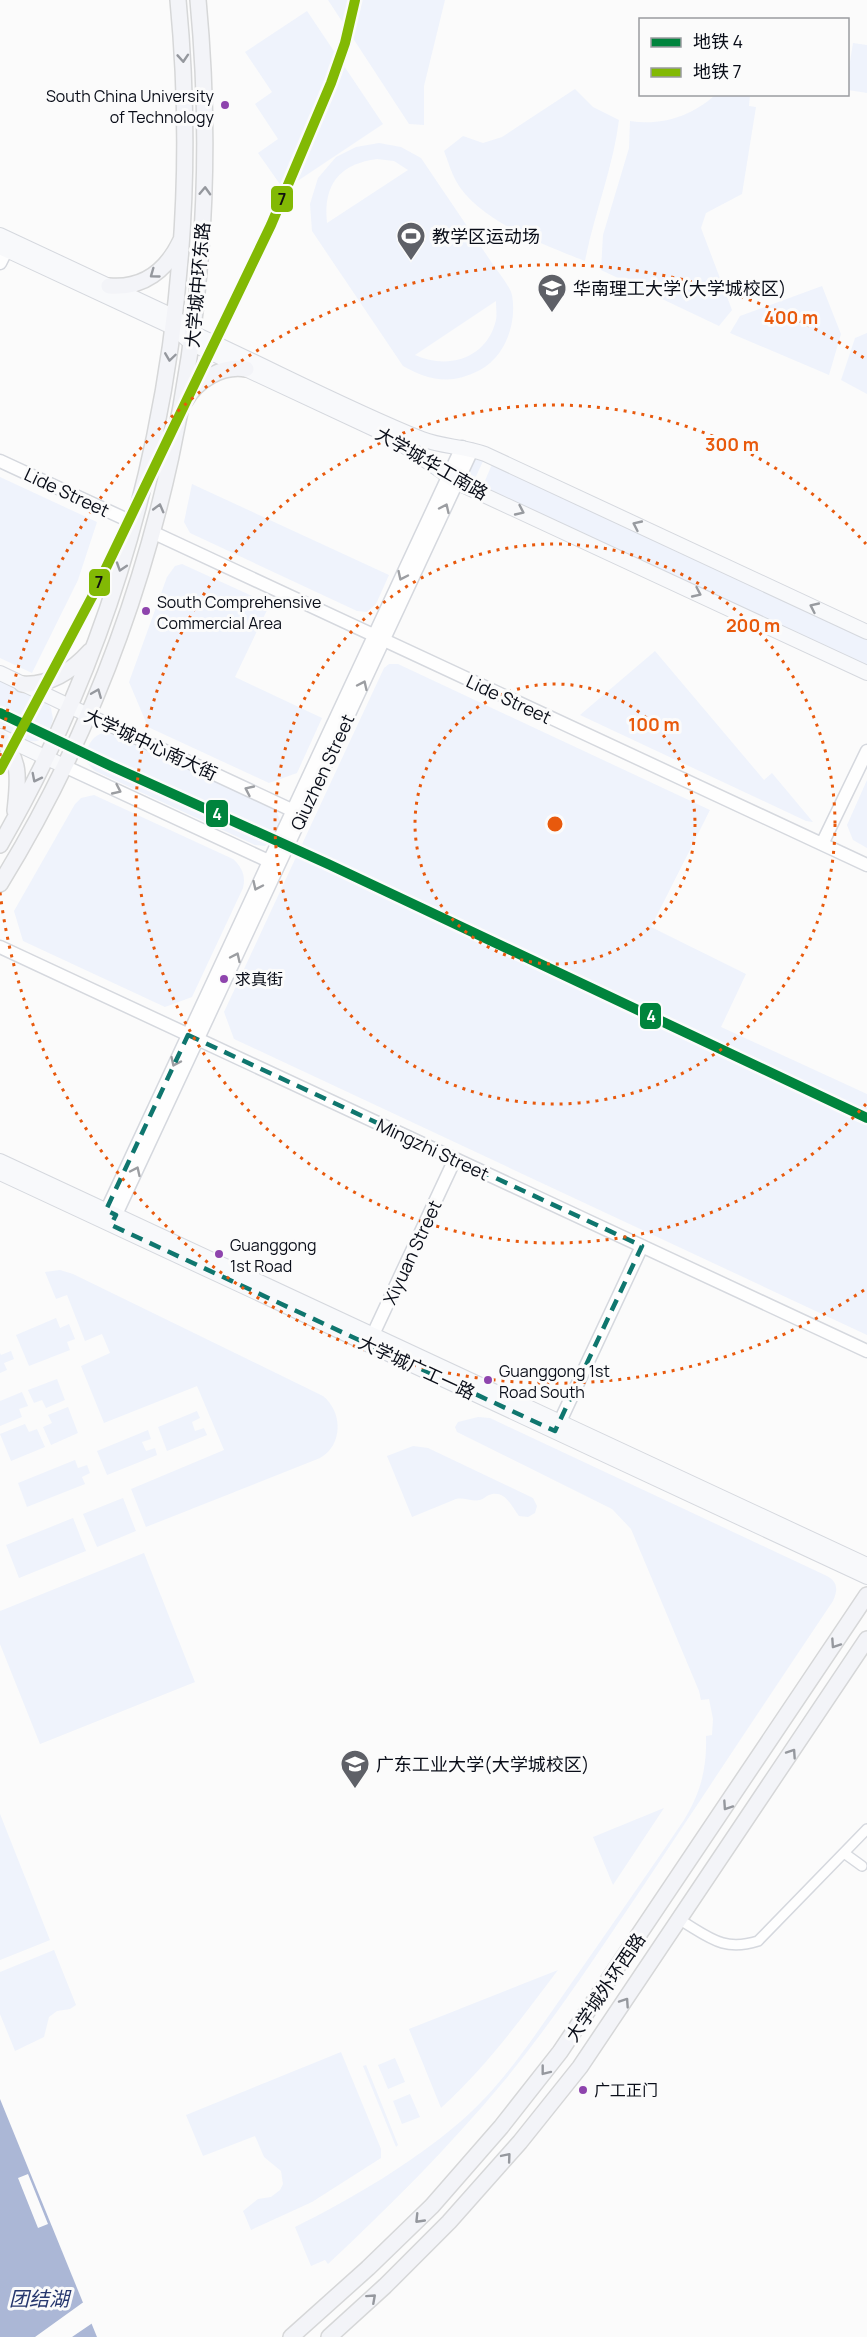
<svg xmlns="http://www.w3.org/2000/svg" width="867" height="2337" font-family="Manrope,'Noto Sans SC',sans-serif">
<rect width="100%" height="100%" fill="#fbfbfb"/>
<path fill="#eff3fc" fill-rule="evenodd" d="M328,0H445L424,86V125L409,124Z
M307,11L383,124L284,190L258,153L278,139L255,104L272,92L245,52Z
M853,43L867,45V93L848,90V74Z
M575,89L593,107L619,120C613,168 594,214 585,261C546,246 477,220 456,181C451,172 448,161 444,151L463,136L483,143L502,137Z
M715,95H750L749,106L756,107L742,194L706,213L701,228L732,310L719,326L601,270L603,235L629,148L630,121C662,126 692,116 715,95Z
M379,143L401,147L421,158C444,192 467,226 490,260C496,270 509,284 512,295C517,322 506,356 480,370C451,385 430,381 403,366L312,231L310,204L318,178L336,157L356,147ZM377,159L394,161L408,170L327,223C323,185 339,164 377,159ZM496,301C496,307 497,315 496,320C487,359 447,370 415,355Z
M822,286L841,334L829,375L730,333L740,316Z
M867,333V394L841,380L855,338Z
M479,458L484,459L472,485L466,476L473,460Z
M493,462L867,636V669L481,490Z
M0,477L97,522L78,580L32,673L0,658Z
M192,484L389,575L376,604L367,612L357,611L190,533L184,522Z
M182,564L270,604L235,677L322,718L297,773L269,783L148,727L129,682L167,577L175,566Z
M655,651L764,780L772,773L813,822L806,821L580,715Z
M389,664H398L710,810L651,927L746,974L721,1027L867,1094V1335L234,1039L224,1012L384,668Z
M0,680L45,701L51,708L53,719C44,755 23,739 0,728Z
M106,732L276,809L280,821L273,840L265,846L255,845L95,771L87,763C84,749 91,735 106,732Z
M867,780V848L853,840L847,825Z
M94,795L233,859C242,867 246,876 243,888L192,997L165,1007L23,941L14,911L75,804L81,798Z
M60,1270L73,1274L323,1396C343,1412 343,1445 320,1458L146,1527L131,1489L224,1450L197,1386L104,1423L81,1366L110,1353L102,1334L85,1341L67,1295L56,1299L45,1272Z
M56,1318L60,1328L69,1324L75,1339L67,1342L70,1350L29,1366L16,1335Z
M11,1351L14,1359L4,1363L7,1370L0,1373V1353L1,1355Z
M57,1379L65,1400L46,1408L42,1400L34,1403L28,1390Z
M22,1392L28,1406L19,1409L22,1417L0,1426V1401Z
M68,1407L78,1433L51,1445L43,1427L52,1423L48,1415Z
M197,1411L200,1418L192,1422L195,1431L204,1428L207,1435L167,1451L158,1427Z
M478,1417L490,1418L827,1576C838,1582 838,1590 833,1601C770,1695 707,1790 644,1885C599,1951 555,2019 504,2081C450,2146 390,2206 328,2264L325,2260L311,2266L295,2227C353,2198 411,2164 460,2122C503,2085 535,2035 568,1988C607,1932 646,1876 684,1820C701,1792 707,1768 706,1736L712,1735L713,1719L709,1699L701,1700L699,1691L631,1529L612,1509L457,1432L455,1427L458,1422Z
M25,1424L29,1432L37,1429L45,1447L11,1461L0,1434Z
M148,1430L151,1439L142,1442L146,1451L155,1448L157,1455L107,1475L97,1451Z
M413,1446L428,1448L533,1498L537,1506L535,1513L528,1517L519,1516C511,1506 505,1489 489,1495C486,1496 484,1499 480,1500C473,1502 464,1497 456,1499L412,1517L387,1456Z
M75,1460L78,1468L87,1465L90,1473L82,1477L85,1484L27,1507L18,1483Z
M123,1498L136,1531L97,1547L83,1514Z
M73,1518L86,1551L19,1578L6,1545Z
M144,1553L195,1682L40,1744L0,1644V1611Z
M664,1808L613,1885L593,1837Z
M0,1814L50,1940L0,1960Z
M54,1950L76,2005L70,2009L57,2011L49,2017L44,2037L15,2051L0,2014V1972Z
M558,1970C521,2019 486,2067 441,2108L409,2029Z
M341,2052L381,2149V2158L312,2202L251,2230L243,2211L258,2199L271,2197L280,2190L283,2184L281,2171L264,2157L255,2136L203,2156L186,2115Z
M395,2058L405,2082L388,2089L378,2065Z
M366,2065L398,2145L396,2147L363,2066Z
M410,2094L420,2117L402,2124L393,2101Z"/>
<path fill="#abb7d6" d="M0,2099L97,2337H0Z"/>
<path fill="#fbfbfb" d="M28,2174L48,2224L38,2228L18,2178Z
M85,2301L94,2322L72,2337H35Z"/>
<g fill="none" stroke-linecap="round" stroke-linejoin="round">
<g stroke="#d5d8de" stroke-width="12">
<path id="minor" d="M844,1853L862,1866
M680,1920C709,1937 723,1952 758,1941L867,1829"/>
</g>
<g stroke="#d5d8de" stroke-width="15">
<path id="tertiary" d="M0,263L10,243
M0,461L134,523
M152,532L867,865
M88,715L298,813
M64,766L275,864
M822,844L867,751
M0,947L867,1351
M103,1218L462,447
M112,1223L472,450
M369,1343L455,1159
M556,1430L642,1246"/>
</g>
<g stroke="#d5d8de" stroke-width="16">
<path id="secondary" d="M0,235L175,317L193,333C270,368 345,408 422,439C442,447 464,446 485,454L867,632
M0,247L174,328L192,344L391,437L460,484L867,673
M0,673L88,715
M0,736L64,766
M0,1161L867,1565
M0,1173L867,1577"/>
</g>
<g stroke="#d6d7d8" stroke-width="18">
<path id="primary" d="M109,286C143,289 167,270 181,240
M185,401C197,380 222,365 246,369
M22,684C50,686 72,671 90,651
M0,738C22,760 18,782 15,811
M0,845C147,590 206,292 178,0
M0,884C162,621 227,306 198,0
M291,2337L368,2268L432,2206L501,2127L560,2052L867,1595
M329,2337L385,2286L449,2222L520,2142L580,2067L867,1639"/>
</g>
<use href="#minor" stroke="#fefefe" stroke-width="9"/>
<use href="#tertiary" stroke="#fefefe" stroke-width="12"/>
<use href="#secondary" stroke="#f8f9fb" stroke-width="14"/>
<use href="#primary" stroke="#f3f4f8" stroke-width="15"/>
<g stroke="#fbfbfb" stroke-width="15">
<path id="metro-1" d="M0,713L111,766L328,864L867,1118"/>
</g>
<g stroke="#fbfbfb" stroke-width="15">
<path id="metro-2" d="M0,770L92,597L271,225L331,83L345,43L355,0"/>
</g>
<use href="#metro-1" stroke="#00843d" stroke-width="10"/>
<use href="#metro-2" stroke="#82b904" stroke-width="10"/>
</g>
<defs><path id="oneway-chevron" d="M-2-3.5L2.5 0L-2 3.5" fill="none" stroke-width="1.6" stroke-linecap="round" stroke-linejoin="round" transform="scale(1.5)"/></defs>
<g stroke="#95989e">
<use href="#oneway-chevron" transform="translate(183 58) rotate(86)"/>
<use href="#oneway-chevron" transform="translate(205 191) rotate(-88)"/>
<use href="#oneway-chevron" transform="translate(154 274) rotate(144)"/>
<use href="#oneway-chevron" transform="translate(170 357) rotate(98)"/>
<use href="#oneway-chevron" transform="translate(159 508) rotate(-75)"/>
<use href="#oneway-chevron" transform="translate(121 567) rotate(108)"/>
<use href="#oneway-chevron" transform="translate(97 693) rotate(-68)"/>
<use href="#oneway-chevron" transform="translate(36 778) rotate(117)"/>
<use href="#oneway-chevron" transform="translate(835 1644) rotate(124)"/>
<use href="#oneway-chevron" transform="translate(792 1753) rotate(-56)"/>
<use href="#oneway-chevron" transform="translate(727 1806) rotate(124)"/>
<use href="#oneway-chevron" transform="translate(625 2002) rotate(-56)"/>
<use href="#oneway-chevron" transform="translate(545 2071) rotate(128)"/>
<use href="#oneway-chevron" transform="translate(507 2157) rotate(-50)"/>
<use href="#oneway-chevron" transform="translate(419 2219) rotate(134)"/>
<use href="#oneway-chevron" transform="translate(372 2298) rotate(-42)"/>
</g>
<g stroke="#9c9ea2">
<use href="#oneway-chevron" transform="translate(445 508) rotate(-65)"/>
<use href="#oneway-chevron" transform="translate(402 576) rotate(115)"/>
<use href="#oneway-chevron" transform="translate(363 685) rotate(-65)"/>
<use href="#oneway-chevron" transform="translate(117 790) rotate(25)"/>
<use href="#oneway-chevron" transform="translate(249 790) rotate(-155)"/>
<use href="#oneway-chevron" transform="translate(257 886) rotate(115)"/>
<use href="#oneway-chevron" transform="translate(236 957) rotate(-65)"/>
<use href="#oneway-chevron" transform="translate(175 1062) rotate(115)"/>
<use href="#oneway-chevron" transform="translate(136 1171) rotate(-65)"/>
</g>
<g stroke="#989ba0">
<use href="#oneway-chevron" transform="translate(520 511) rotate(25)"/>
<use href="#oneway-chevron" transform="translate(637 525) rotate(-155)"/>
<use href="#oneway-chevron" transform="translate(697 593) rotate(25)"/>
<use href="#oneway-chevron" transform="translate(814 607) rotate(-155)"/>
</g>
<path fill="none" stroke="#0f766e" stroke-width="4.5" stroke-dasharray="12 8" stroke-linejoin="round" d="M188,1035L642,1246L555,1431L111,1225L116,1215L106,1210Z"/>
<g fill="none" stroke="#e8590c" stroke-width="3" stroke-dasharray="3 6">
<circle cx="555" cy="824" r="140"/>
<circle cx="555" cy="824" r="280"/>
<path d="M866 1104A419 419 0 1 1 866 544"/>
<path d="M864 1290A559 559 0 0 1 0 892M0 756A559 559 0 0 1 864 358"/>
</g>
<defs>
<g id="stadium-pin" transform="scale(1.5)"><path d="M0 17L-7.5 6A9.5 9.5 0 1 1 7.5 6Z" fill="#5e6067" stroke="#fbfbfb"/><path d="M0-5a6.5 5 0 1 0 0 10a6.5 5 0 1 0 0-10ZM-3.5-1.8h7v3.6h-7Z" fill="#fff"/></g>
<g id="university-pin" transform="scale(1.5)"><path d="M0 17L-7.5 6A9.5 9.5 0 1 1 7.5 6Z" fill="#5e6067" stroke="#fbfbfb"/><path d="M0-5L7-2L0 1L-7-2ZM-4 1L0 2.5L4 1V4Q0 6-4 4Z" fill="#fff"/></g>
</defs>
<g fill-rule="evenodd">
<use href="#stadium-pin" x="411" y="236"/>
<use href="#university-pin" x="552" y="288"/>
<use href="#university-pin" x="355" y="1764"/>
</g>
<g fill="#8e44ad" stroke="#fbfbfb" stroke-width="2">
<circle cx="225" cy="105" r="5"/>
<circle cx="146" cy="611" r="5"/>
<circle cx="224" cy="979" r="5"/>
<circle cx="219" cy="1254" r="5"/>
<circle cx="488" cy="1380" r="5"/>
<circle cx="583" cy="2090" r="5"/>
</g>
<g text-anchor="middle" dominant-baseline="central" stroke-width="6" stroke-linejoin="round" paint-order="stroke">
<g font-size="16" fill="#090d18" stroke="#fbfbfb" text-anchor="start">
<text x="214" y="96" text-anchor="end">South China University<tspan x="214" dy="21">of Technology</tspan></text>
<text x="157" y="602">South Comprehensive<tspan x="157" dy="21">Commercial Area</tspan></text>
<text x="235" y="979">求真街</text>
<text x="230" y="1245">Guanggong<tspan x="230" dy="21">1st Road</tspan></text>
<text x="499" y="1371">Guanggong 1st<tspan x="499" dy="21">Road South</tspan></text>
<text x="594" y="2090">广工正门</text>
</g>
<g font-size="18" fill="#090d18" stroke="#fbfbfb" text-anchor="start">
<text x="432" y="236">教学区运动场</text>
<text x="573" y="288">华南理工大学(大学城校区)</text>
<text x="376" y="1764">广东工业大学(大学城校区)</text>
</g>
<g font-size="18" fill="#090d18" stroke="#fbfbfb">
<text transform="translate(197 285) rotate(-85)">大学城中环东路</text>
<text transform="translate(432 463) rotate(30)">大学城华工南路</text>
<text transform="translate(67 492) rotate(25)">Lide Street</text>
<text transform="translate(509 699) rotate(25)">Lide Street</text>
<text transform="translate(151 744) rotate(25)">大学城中心南大街</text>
<text transform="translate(322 772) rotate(-65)">Qiuzhen Street</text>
<text transform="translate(433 1149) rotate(25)">Mingzhi Street</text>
<text transform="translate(412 1252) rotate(-65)">Xiyuan Street</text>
<text transform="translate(417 1367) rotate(25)">大学城广工一路</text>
<text transform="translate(605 1987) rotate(-56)">大学城外环西路</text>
</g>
<g font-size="20" font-style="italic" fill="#26376e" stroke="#fbfbfb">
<text x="39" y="2298">团结湖</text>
</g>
</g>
<circle cx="555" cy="824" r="9" fill="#e8590c" stroke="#fbfbfb" stroke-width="3"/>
<g font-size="18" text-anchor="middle" font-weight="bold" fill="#e8590c" stroke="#fbfbfb" stroke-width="6" stroke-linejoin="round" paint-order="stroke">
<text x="791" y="324">400 m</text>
<text x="732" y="451">300 m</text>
<text x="753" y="632">200 m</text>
<text x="654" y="731">100 m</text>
</g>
<g stroke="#fbfbfb" stroke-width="2">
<rect x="270" y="185" width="24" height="28" rx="6" fill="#82b904"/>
<rect x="88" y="568" width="23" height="29" rx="6" fill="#82b904"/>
<rect x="205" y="799" width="24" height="29" rx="6" fill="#00843d"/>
<rect x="639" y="1002" width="23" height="28" rx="6" fill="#00843d"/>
</g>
<g font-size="16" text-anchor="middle" font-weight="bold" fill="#fff">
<text x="217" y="820">4</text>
<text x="651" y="1022">4</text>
</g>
<g font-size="16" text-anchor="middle" font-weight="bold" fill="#111">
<text x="282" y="205">7</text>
<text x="99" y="588">7</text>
</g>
<rect x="639" y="18" width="210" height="78" fill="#fbfbfb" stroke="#9a9ca0" stroke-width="1.5"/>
<rect x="651" y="38" width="30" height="9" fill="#00843d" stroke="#9a9ca0" stroke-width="1.5"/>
<text x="693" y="48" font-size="18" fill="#090d18">地铁 4</text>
<rect x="651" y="68" width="30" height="9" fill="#82b904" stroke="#9a9ca0" stroke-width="1.5"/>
<text x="693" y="78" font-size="18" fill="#090d18">地铁 7</text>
</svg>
